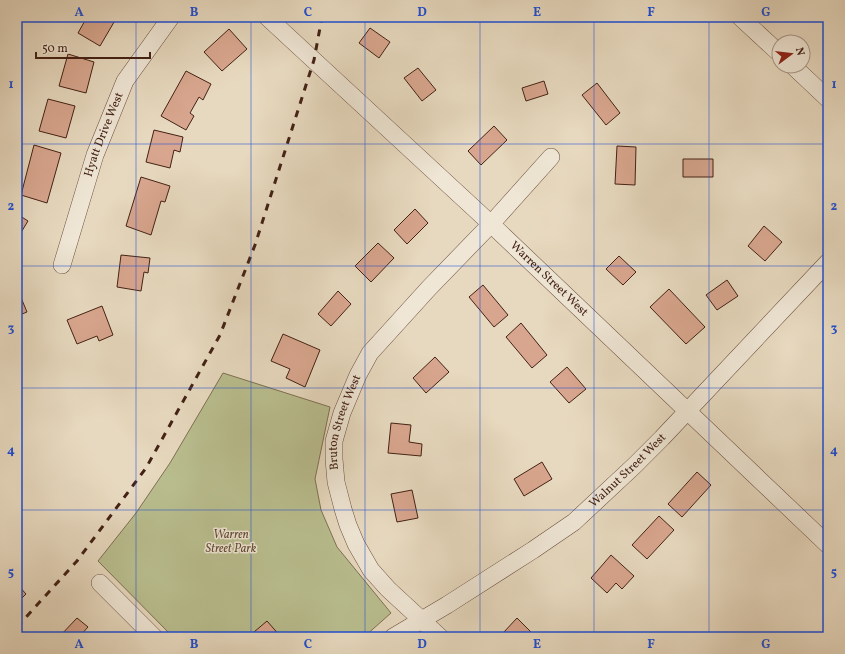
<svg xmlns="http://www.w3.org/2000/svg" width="845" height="654" font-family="Vollkorn,serif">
<rect width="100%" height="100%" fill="#e7d9bf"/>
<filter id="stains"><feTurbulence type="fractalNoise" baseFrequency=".005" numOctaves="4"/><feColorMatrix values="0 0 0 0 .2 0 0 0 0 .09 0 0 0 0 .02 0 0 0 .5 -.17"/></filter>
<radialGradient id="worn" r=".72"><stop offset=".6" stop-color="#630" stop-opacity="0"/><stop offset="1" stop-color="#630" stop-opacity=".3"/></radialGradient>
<path fill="#b9be8f" stroke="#7e7052" d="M223,373L330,407L315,479L321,510L337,547L391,613L364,637H173L98,561L136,513L170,463Z"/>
<path fill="#d8a68e" stroke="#432115" d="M87,17H117L100,46L78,33Z
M370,28L390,42L379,58L359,43Z
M229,29L247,49L222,71L204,52Z
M68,54L94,62L86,93L59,86Z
M418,68L436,90L422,101L404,78Z
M186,71L211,84L203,100L199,97L190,113L194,116L186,130L161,116Z
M544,81L548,94L526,101L522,88Z
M597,83L620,113L606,125L582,95Z
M48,99L75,106L66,138L39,131Z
M494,126L507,140L481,165L468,151Z
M154,130L183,137L180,152L174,150L170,168L146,162Z
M34,145L61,153L47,203L21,195Z
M617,146L636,147L635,185L615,184Z
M683,159H713V177H683Z
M141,177L170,186L165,202L161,201L151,235L126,226Z
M415,209L428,223L407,244L394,230Z
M17,214L28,221L17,239Z
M764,226L782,242L765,261L748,246Z
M378,243L394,258L371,282L355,266Z
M121,255L150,258L148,273L144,272L141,291L117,287Z
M619,256L636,272L623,285L606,269Z
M727,280L738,296L717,310L706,295Z
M483,285L508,315L494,327L469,297Z
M17,288L27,312L17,316Z
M669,289L705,327L686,344L650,307Z
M338,291L351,304L331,326L318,314Z
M102,306L113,335L99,341L97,336L77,344L67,320Z
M521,323L547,355L532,368L506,337Z
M283,334L320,350L305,387L286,378L290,369L271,361Z
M435,357L449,372L426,393L413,378Z
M567,367L586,389L569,403L550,382Z
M391,423L411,425L409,442L422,444L421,456L388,453Z
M542,462L552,479L524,496L514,479Z
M697,472L711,485L682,517L668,504Z
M412,490L418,518L397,522L391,494Z
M659,516L674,530L647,559L632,545Z
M611,555L634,576L622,589L616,583L607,593L591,578Z
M17,584L26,594L17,603Z
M77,618L88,627L79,637H59Z
M517,618L536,637H506L503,633Z
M267,621L281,637H258L254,632Z"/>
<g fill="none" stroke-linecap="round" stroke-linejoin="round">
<g stroke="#6c4f40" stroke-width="18">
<g id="street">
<path id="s1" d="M267,17L491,224L828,545"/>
<path d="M740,17L779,53"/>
<path d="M793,66L828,99"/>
<path id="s2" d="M62,265L95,155L125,81L171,17"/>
<path d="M100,583L154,637"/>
<path id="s3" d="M393,637L447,605L533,550L574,522L634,466L662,438L828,262"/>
<path id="s4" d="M440,637L388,589L371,570L356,544L348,525L343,509L336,482L334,459V441L342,413L358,375L370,353L429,288L491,224L551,157"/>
</g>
</g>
<use href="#street" stroke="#efe6d5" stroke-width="17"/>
<path stroke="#432115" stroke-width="3" stroke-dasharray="7 7" stroke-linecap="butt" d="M17,627L77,561L146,468L220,335L255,245L314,60L322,17"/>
</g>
<path fill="none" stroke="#1d4ed8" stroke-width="1" stroke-opacity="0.55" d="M136,17V637M251,17V637M365,17V637M480,17V637M594,17V637M709,17V637M17,144H828M17,266H828M17,388H828M17,510H828"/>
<g text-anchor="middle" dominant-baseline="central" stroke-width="3" stroke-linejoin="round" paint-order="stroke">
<g font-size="12" fill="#432115" stroke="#efe6d5">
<text stroke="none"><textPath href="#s2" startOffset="137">Hyatt Drive West</textPath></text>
<text stroke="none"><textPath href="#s1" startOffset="385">Warren Street West</textPath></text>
<text stroke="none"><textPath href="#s4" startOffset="253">Bruton Street West</textPath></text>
<text stroke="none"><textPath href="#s3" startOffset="289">Walnut Street West</textPath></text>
</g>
<g font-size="12" font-style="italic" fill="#604834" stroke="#efe6d5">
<text x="231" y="535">Warren<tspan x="231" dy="14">Street Park</tspan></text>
</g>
</g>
<rect width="845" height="654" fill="none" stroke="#e7d9bf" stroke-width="44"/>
<g transform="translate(791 54) rotate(75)"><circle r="19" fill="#efe6d5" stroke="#aa9788"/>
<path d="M0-3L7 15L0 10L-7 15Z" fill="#8f2418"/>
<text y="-6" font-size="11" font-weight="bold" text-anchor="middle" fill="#432115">N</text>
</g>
<path d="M36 52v6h114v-6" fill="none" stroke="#432115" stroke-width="2"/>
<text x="42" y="52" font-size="12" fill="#432115" stroke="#efe6d5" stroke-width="3" paint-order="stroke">50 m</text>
<rect x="22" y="22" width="801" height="610" fill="none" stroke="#1d4ed8" stroke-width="1.5"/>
<g font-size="13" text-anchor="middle" font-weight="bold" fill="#1d4ed8">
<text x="79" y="16">A</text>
<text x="194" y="16">B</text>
<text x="308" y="16">C</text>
<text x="422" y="16">D</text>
<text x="537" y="16">E</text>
<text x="651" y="16">F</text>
<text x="766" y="16">G</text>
<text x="11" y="88">1</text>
<text x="834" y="88">1</text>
<text x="11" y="210">2</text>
<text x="834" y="210">2</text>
<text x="11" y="332">3</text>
<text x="834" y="332">3</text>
<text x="11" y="454">4</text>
<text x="834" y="454">4</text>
<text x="11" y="576">5</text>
<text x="834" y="576">5</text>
<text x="79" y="648">A</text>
<text x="194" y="648">B</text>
<text x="308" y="648">C</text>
<text x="422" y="648">D</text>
<text x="537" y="648">E</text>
<text x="651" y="648">F</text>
<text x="766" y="648">G</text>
</g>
<rect width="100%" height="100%" filter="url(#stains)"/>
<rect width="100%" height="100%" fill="url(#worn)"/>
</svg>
